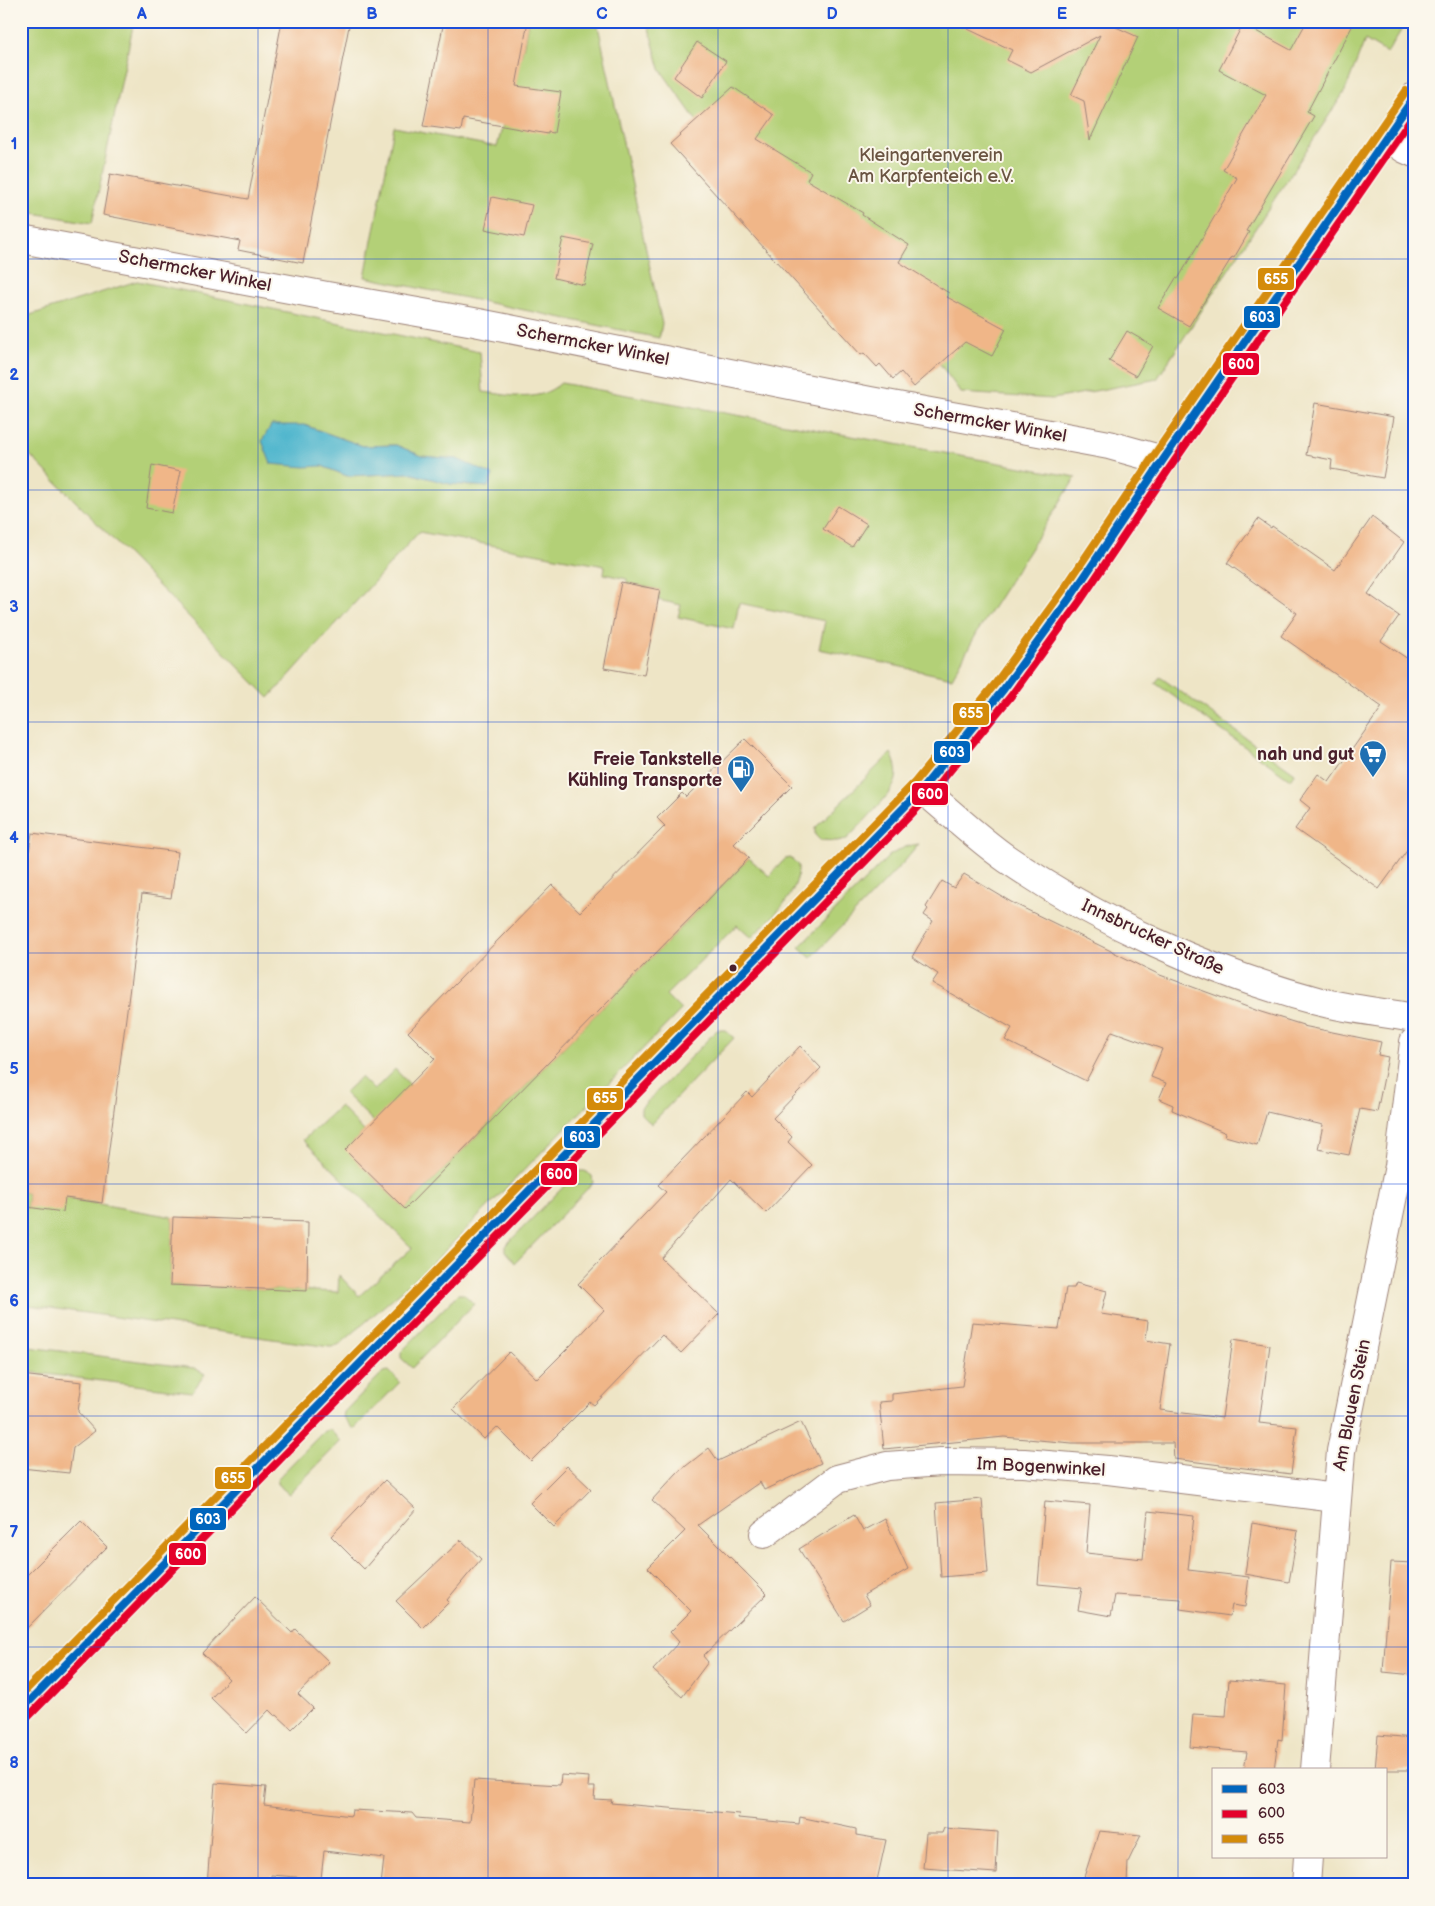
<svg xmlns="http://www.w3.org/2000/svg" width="1435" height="1906" font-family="'Balsamiq Sans',sans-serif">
<rect width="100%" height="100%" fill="#fbf7ec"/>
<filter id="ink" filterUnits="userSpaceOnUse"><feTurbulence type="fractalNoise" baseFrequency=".02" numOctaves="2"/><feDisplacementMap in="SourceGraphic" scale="10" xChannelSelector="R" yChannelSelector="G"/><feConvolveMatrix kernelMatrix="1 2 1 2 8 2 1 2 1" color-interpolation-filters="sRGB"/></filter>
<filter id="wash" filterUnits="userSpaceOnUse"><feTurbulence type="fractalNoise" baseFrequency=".0096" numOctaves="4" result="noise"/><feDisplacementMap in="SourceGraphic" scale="20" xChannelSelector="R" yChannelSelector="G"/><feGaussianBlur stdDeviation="1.12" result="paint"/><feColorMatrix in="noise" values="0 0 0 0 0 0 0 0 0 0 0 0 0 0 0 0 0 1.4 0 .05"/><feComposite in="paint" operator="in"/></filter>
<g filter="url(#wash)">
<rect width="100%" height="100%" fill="#eee5c6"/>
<path fill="#b3d077" stroke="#7e7851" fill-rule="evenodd" d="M21,21H134L92,223L21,211Z
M528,21H597L662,324L659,338L365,277L394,127L497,147L524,45Z
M647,21H1407L1387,53L1365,40L1345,91L1157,379L1053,399L961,393L940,364L886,331L696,120L660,69Z
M137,281L480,352L483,392C513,395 536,404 561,383L1076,477L978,631L952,678L819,649L825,621L739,603L734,629L678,617L681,605L658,600L660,590L627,583V579L604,574L605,566L419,532L269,698L21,446V339L27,316ZM304,425L363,446L396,445L422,456L457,459L488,487L450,484L409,473L347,476L322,466Z
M1160,677L1295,773L1290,779L1155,683Z
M891,753C895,761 898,770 896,779C894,793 858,827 847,839L837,841L820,840L815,835V828Z
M919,844L904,862L811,958L799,947L890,855L907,846Z
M749,858L769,876L785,859L791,858L798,865C800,896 771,917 751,938L737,925L666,995L681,1010L430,1266L338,1346L330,1347L21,1304V1192L28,1193L27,1207L65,1198L173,1217L170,1285L338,1292L339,1275L359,1296L412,1248L303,1140L340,1106L364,1131L346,1150L405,1209Z
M717,1030H725L734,1038L651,1124L641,1114V1108Z
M395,1069L410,1085L374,1122L344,1093L361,1077L374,1090Z
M579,1171H585L592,1176L593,1183L515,1263L505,1251V1246Z
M458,1294H464L474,1304L412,1368L401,1358V1352Z
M21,1346L194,1368L205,1374L192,1392L21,1371Z
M389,1371L400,1382L354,1429L343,1417L344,1412L383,1372Z
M330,1430L341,1441L289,1494L277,1484V1479L324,1431Z"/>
<path fill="#4fb6cd" stroke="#4c6a7c" d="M271,425H304L363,446L396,445L422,456L457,459L493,475L488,487L450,484L409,473L347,476L322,466L305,467L271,464L262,441Z"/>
<g id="blocks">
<path fill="#f0b688" d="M282,21H350L303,263L238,250L240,241L103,215L110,174L248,199Z
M444,21H528L516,86L561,92L554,133L548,132V134L463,119L461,131L423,126Z
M951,21H1126L1116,27L1138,37L1090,140L1084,101L1071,95L1100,35L1031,72L1007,60L1012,50Z
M1307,21H1355L1307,112L1314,116L1246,231L1249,232L1234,258L1232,257L1189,326L1158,308L1176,278L1178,279L1237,178L1223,170L1266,95L1219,70L1243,24L1291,50Z
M697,42L726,61L702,98L674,77Z
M733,87L774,115L757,139L811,172L807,180L863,213L862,215L909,245L899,262L949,293L947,297L1006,329L992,356L965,342L914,387L901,372L893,379L880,364L877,367L864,353L861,355L670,144Z
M492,197L532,205L524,237L485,229Z
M563,238L593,244L584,285L554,278Z
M1127,331L1153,346L1136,376L1109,361Z
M1315,403L1394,417L1383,478L1331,469L1332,460L1306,455Z
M152,465L181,471L172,513L146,508Z
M838,506L867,524L852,547L823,529Z
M1372,517L1404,542L1368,594L1399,616L1381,641L1414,663V841L1379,889L1295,829L1310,808L1300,800L1318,774L1329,782L1382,707L1281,636L1297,613L1227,563L1258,519L1271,528L1272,526L1335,570Z
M621,582L660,590L644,675L604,668Z
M745,739L792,786L734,844L749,858L405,1209L345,1150L435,1059L408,1032L552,885L580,912L665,826L657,818L682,793L686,797Z
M32,833L178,852L171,898L142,894L102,1203L65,1198L63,1212L27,1207L28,1193L21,1192V870L26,871Z
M964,874L1011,902L1160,975L1261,1012L1303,1025V1026L1381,1042L1378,1055L1388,1057L1377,1112L1360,1109L1349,1155L1318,1149L1323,1125L1267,1112L1257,1145L1225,1136L1226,1133L1172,1110L1173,1105L1159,1099L1166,1083L1151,1077L1162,1049L1112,1031L1086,1081L1005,1040L1012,1028L932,983L938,974L912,957L933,921L924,915L928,909L926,907L942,881L954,888Z
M800,1046L821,1068L773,1118L792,1137L788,1142L812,1165L766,1213L731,1179L661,1258L719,1314L681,1353L662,1335L594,1405L590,1402L531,1461L497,1427L484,1439L453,1409L509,1352L537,1379L571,1345L604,1310L578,1284L666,1192L658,1185L747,1092L752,1097Z
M173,1217L308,1222L307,1291L170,1285Z
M1076,1283L1107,1291L1101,1314L1148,1321L1146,1340L1170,1344L1160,1410L1222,1418L1233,1339L1270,1345L1259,1423L1297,1427L1291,1474L1174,1459L1173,1443H1072L1004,1437L884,1449L879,1402L892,1401V1394L962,1386L972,1322L1059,1329L1066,1288H1074Z
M21,1375L82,1382L78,1412L95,1431L73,1448L69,1473L21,1468Z
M801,1422L821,1463L764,1490L760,1482L698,1525L767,1594L703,1656L708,1662L682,1697L653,1670L679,1642L670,1632L691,1611L648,1568L685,1531L652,1500L677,1473L709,1448L718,1461Z
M567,1466L591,1489L554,1527L530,1503Z
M385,1480L416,1509L364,1569L331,1536Z
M982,1499L988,1573L941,1577L936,1503Z
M1045,1501L1090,1505L1086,1553L1143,1559L1148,1511L1194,1516L1188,1570L1249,1577L1245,1607L1232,1605L1230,1616L1180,1609L1181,1599L1115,1595L1111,1616L1078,1610L1082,1588L1038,1584Z
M854,1515L863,1531L885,1519L908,1569L864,1595L870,1605L844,1621L799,1549Z
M81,1521L107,1547L21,1634V1581Z
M1252,1523L1298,1531L1289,1582L1245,1574Z
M461,1540L481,1559L447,1600L449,1602L423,1628L396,1601Z
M1391,1562L1414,1563V1675L1383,1672Z
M255,1597L292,1633L295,1629L329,1662L298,1694L313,1708L292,1729L277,1715L275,1716L269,1710L247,1733L211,1698L229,1679L202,1653Z
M1229,1680L1286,1685L1282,1740L1278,1739L1274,1770H1244L1247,1752L1190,1747L1193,1714L1226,1716Z
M1378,1735L1414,1738V1770H1375Z
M561,1775L589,1777L588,1787H595L594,1799L612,1800L611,1803L739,1814L738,1818L799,1824L800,1817L856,1829V1835L886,1840L876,1885H381L384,1858L324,1851L321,1879L271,1875L270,1885H207L215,1783L266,1787L264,1805L351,1816L352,1810L412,1813L416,1818L470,1822L474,1780L560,1785Z
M944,1828L998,1832L996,1873L923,1868L926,1833H942Z
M1099,1831L1141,1835L1128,1862L1127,1884L1083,1880Z"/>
</g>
</g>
<g filter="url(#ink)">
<use href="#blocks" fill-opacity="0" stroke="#9c8278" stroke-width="1"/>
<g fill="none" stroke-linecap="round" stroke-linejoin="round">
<g stroke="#9c8278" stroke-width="30">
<path id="minor" d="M1387,137L1405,149L1414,153
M21,239L327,296L474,322L870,401L1109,445L1163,460
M922,789C950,812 977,838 1007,859C1099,922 1209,972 1317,1001C1348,1009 1382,1012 1414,1018
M764,1534L837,1479L887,1466L941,1462L1024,1463L1108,1470L1336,1498
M1315,1770L1341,1451L1399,1166L1414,1042
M1306,1885L1308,1857"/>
</g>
<g stroke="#9c8278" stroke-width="30">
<path id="secondary" d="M21,1710L922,789L1003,690L1072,595L1163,460L1414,97"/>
</g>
<use href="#minor" stroke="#fff" stroke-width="28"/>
<use href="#secondary" stroke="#fff" stroke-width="28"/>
<g stroke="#fbf7ec" stroke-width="11">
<path id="bus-1" d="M21,1710L922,789L1003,690L1072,595L1163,460L1414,97"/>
</g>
<g stroke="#fbf7ec" stroke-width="11">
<path id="bus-2" d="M28,1717L930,795L1011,696L1080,601L1171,466L1414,115"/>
</g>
<g stroke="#fbf7ec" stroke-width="11">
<path id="bus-3" d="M21,1695L915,782L995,684L1064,589L1155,454L1406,91"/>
</g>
<use href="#bus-1" stroke="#0065bd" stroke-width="8"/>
<use href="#bus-2" stroke="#e4002b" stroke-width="8"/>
<use href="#bus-3" stroke="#d48b09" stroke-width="8"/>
</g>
</g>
<path fill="none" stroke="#1d4ed8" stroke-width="1" stroke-opacity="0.55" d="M258,21V1885M488,21V1885M718,21V1885M948,21V1885M1178,21V1885M21,259H1414M21,490H1414M21,722H1414M21,953H1414M21,1184H1414M21,1416H1414M21,1647H1414"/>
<defs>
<g id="supermarket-pin" transform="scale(1.4375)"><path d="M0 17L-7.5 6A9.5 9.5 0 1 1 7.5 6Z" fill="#1f6fb2" stroke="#fbf7ec"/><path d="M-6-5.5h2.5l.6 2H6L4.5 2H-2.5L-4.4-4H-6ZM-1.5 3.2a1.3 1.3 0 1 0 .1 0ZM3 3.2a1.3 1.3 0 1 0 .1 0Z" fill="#fff"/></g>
<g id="fuel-pin" transform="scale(1.4375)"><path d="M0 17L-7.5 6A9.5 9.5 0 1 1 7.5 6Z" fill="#1f6fb2" stroke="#fbf7ec"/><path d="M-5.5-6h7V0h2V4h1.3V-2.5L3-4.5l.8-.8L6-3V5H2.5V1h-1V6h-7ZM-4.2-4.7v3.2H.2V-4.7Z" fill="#fff"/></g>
</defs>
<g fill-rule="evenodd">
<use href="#supermarket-pin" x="1373" y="754"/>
<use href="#fuel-pin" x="741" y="769"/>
</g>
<circle fill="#4a1f2b" stroke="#fbf7ec" stroke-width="2" cx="733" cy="968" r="4.5"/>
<g text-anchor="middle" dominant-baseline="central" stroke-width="4" stroke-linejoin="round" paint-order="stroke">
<g font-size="18" fill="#6a5442" stroke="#fbf7ec">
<text x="931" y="155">Kleingartenverein<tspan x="931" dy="21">Am Karpfenteich e.V.</tspan></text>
</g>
<g font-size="18" fill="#4a1f2b" stroke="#fbf7ec">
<text transform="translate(195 271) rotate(11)">Schermcker Winkel</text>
<text transform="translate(593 345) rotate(11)">Schermcker Winkel</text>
<text transform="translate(990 423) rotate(10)">Schermcker Winkel</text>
<text transform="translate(1153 937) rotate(25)">Innsbrucker Straße</text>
<text transform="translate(1352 1405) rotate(-79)">Am Blauen Stein</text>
<text transform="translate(1041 1467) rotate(3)">Im Bogenwinkel</text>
</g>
<g font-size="18" font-weight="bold" fill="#4a1f2b" stroke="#fbf7ec" text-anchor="end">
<text x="1354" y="754">nah und gut</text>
<text x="722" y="759">Freie Tankstelle<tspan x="722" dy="21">Kühling Transporte</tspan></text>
</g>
</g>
<g stroke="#fbf7ec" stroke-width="2">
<rect x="1257" y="267" width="38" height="24" rx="5" fill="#d48b09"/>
<rect x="1243" y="305" width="38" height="24" rx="5" fill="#0065bd"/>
<rect x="1222" y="352" width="38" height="24" rx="5" fill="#e4002b"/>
<rect x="952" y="702" width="38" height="24" rx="5" fill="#d48b09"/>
<rect x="933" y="740" width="38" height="24" rx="5" fill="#0065bd"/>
<rect x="911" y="782" width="38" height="24" rx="5" fill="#e4002b"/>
<rect x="586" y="1087" width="38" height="24" rx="5" fill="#d48b09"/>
<rect x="563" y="1125" width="38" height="24" rx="5" fill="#0065bd"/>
<rect x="540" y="1162" width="38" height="24" rx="5" fill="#e4002b"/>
<rect x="214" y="1466" width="38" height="24" rx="5" fill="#d48b09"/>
<rect x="189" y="1507" width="38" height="24" rx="5" fill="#0065bd"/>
<rect x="168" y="1542" width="39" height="24" rx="5" fill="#e4002b"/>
</g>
<g font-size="14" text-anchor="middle" font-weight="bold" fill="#fff">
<text x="1276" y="284">655</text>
<text x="1262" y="322">603</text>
<text x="1241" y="369">600</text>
<text x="971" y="718">655</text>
<text x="952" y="757">603</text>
<text x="930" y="799">600</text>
<text x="605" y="1103">655</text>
<text x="582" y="1142">603</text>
<text x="559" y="1179">600</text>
<text x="233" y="1483">655</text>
<text x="208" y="1524">603</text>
<text x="188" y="1559">600</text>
</g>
<rect width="1435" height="1906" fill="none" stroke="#fbf7ec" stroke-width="55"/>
<rect x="1212" y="1768" width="175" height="90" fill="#fbf7ec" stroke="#b4a19f"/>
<rect x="1222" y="1785" width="25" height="8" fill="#0065bd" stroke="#b4a19f"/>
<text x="1258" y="1794" font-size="15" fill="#4a1f2b">603</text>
<rect x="1222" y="1810" width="25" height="8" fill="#e4002b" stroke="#b4a19f"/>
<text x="1258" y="1818" font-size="15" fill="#4a1f2b">600</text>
<rect x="1222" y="1835" width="25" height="8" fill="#d48b09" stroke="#b4a19f"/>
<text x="1258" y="1844" font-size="15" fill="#4a1f2b">655</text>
<rect x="28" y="28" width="1380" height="1850" fill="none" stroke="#1d4ed8" stroke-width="2"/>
<g font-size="16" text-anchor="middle" font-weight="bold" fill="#1d4ed8">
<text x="142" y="19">A</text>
<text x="372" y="19">B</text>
<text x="602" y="19">C</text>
<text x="832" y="19">D</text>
<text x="1062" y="19">E</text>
<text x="1292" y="19">F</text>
<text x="14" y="149">1</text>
<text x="14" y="380">2</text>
<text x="14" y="612">3</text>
<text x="14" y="843">4</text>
<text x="14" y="1074">5</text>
<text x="14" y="1306">6</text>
<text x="14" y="1537">7</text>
<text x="14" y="1768">8</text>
</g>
</svg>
